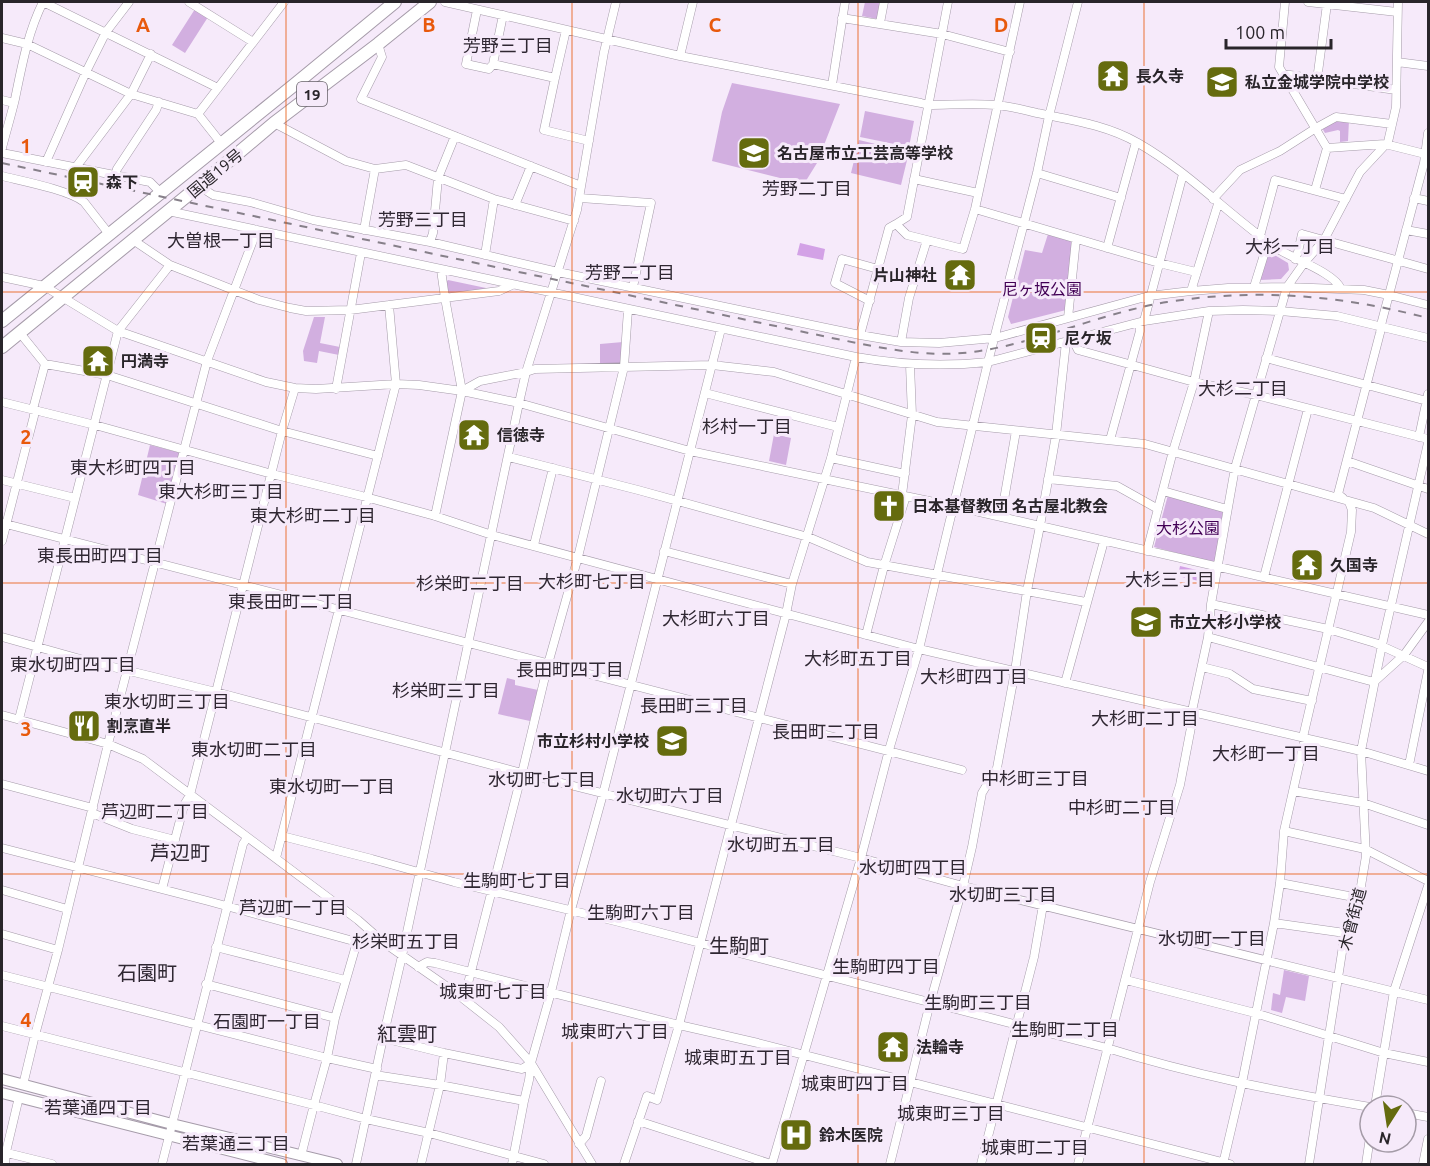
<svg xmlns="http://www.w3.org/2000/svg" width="1430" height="1166" font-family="Ubuntu,'Noto Sans JP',sans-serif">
<rect width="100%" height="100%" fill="#f6eafa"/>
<path fill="#d2afe0" d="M865,2H880L877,19L862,16Z
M195,9L208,17L185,53L172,45Z
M732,83L840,104L817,163L804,184L712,161L722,112Z
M865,111L914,121L909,147L860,137Z
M1337,119L1349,120L1348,141L1340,142V131L1338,130L1325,133L1322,128Z
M859,140L909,152L901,185L851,173Z
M1048,234L1070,240L1072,243L1066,310L1011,324L1008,317L1025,250L1042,253Z
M1268,251L1288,263L1289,270L1281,279L1260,280L1259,278Z
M448,280L486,288L487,289L450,294L447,292L446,282Z
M314,317H325L320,343L340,347L339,355L319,351L317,363L304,361L303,351Z
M623,342L622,361L620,364H600V344Z
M774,434L791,438L786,465L769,461Z
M150,445L181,453L167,504L138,495Z
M1168,495L1223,511L1215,563L1154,547Z
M507,678L515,680V685L538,690L530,721L498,714Z
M1284,970L1309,976L1305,1001L1286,997L1282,1013L1271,1010L1273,993L1280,995Z"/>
<path fill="#d3a2e6" d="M800,243L825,249L823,260L797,255Z
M1180,566L1205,572L1203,582L1178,576Z"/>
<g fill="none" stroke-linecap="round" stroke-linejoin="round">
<g stroke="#a59ba9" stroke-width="9">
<path id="minor" d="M43,2L218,88
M189,2L253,42
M445,2L680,56L921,103L928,105C950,105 974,103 996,105C1010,106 1024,110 1037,113C1071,120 1107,125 1138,143C1187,171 1227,213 1273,246C1290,258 1334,272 1341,289
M1285,2L1279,67L1327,148L1315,190
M1308,2L1397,12
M477,10L466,64L489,69L493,64L503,15
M842,18L942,34L1010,52
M880,23L884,2
M2,38L27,44L131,94L198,114L221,143
M378,44L382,57L361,99L581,186
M680,56L693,2
M1397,62L1428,66
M493,64L555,78L566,30
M1283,74L1396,90
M555,78L544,130L589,141
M1317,80L1327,4
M832,85L845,2
M2,100L14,103
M198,114L284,2
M274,123L346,161L375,169L406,165L494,199L574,221
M2,148C6,132 11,116 15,99C22,65 28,32 43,2
M1327,148L1385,144L1425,154
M2,153L150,182L160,192
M46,162L86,72L106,32L129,2
M76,167L131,94L151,54
M1037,173L1121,198
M115,175L117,169L156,110L159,102
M2,176C22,181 69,190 84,202L109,234
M914,179L978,193
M199,186L213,195L250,202L313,220L430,242L558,272L860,335L901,342L939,343L995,338L1149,296L1191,291L1228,288L1287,287L1364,290L1389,295L1428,305
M580,198L651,203L633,287
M1414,198L1428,201
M1213,199L1240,170L1280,151L1316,128L1336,117L1392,124
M515,205L531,166
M975,209L1159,263L1196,272
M168,211L856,357C901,365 942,367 988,362L1144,321L1209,311L1243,310L1280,311L1337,316L1428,338
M896,224L907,217L948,2
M364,230L375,169
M1406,230L1428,234
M1260,236L1275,180L1346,199
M133,240L170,265L259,300L290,308L306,311L350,310L499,291L512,285
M430,242L433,233L438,178L455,136
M1107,248L1136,142
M485,255L494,199
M1295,259L1298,252L1302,234L1428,269
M2,277L44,286L118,331L266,382L295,388L316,389L396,384L419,385L462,391L519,403L690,451L953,506L1428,615
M1254,287L1268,242
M1191,291L1218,204
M870,301L835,283L842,259L878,269
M1068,318L1076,239
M1144,321L1183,174
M20,333L45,364L107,375L282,431L378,456
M860,335L889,228L896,224L907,235L963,249L975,209L1020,2
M1073,340L1078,350L1194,382L1256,395L1428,439
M901,342L909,298L927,240
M1266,358L1427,401
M336,389L361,253
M462,391L480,381L526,372L535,369L712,365L774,372L937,422L1145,444L1374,508L1428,534
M705,393L838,427
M2,402L95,425L272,474L362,496L435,516L492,535L919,649L1361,751L1428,771
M1419,437L1428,394
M1110,440L1140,331V323
M509,457L638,490L808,537L867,562L1086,602
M831,458L905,474
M1347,461L1428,489
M1048,479L1117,486L1158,509
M2,480L75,498
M1163,491L1227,509
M902,495L912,415L910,365
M1343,498L1338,494L1380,333L1382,321L1424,163L1428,133
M435,516L462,391L445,298L441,270
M1001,517L1016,431
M2,523L962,770
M2,541L27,443L34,416L33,409L45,364
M534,545L553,468
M664,551L792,584
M1147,551L1173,451L1194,382L1209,311
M1264,577L1308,409
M1211,604L1328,629L1375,643L1428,667
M866,635L884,566L906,496
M2,637L84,660L216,692L522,773L861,858L963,886L1428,1000
M1208,637L1374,682
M1202,667L1230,674L1253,689L1312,701
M1374,682L1404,655L1428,622
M1065,683L1104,541
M2,715L108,744L143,759L358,920L383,942L456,993L499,1027L531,1063L592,1164
M19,719L118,331L170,265
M1303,737L1351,532L1352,510L1349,502
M1409,765L1428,671
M2,784L93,808
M1293,791L1363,803L1428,825
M92,813L132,829L175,840
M1284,831L1365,849L1428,881
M282,836L372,859L454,882L615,921L1107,1048C1193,1075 1281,1092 1370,1107
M2,848L208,901L357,942L366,943L383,942
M276,858L396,384L389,305
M1280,883L1359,898
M162,889L184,805L190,795L192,787L282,431L295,388
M2,890L67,909
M1274,923L1345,933
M2,934L58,950
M216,947L345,980
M418,967L427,962L435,963L679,1025L758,1043L1230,1164
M2,975L327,1058L377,1069
M1126,980L1255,1013L1384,1053L1428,1062
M206,984L335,1018
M464,999L522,773L548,664L578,557L624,367L628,310
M2,1026L314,1105L366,1119L429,1133L544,1164
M383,1038L444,1053L522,1069L531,1063
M375,1075L440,1085L524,1101
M23,1085L35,1035L58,950L108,744L207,361L257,230
M1375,1106L1394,991L1428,886
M1406,1113L1428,1117
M638,1121L771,1164
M579,1144L586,1136L601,1081
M3,1152L52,1164
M301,1156L314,1105L327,1058L335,1018L357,942
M5,1164L6,1152L19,1097
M162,1164L243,844L247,838
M356,1164L383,1038L402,956L519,403L526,372L577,210L604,52L616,2
M421,1164L440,1085L444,1053
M512,1164L524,1101L529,1080L531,1063L551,992L571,910L603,794L721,329
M624,1164L647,1096L657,1100L679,1025L786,614L792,584L831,458L856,357
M772,1164L861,858L889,750L919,649L988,362L1037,173L1049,116L1078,2
M890,1164L930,1003L963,886L972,847L982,793L997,768L1015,671L1027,591L1040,526L1056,435L1066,342
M981,1164L1034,957L1043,905
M1078,1164L1150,882L1180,785L1193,717L1192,711L1208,637L1211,604L1235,468L1287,287L1304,263L1324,240L1360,172L1388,142L1396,107L1398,2
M1223,1164L1242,1083L1274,923L1280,883L1284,831L1305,738
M1309,1164L1345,933L1359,898L1366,856L1361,751L1382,645L1428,443
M1366,1164L1370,1137
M1423,1164L1428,1139"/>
</g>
<g stroke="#a59ba9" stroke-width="12">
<path id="major" d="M2,1079L172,1124L337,1164
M2,1093L282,1164"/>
</g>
<g stroke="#a59ba9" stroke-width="14">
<path id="highway" d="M2,321L299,81L395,2
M2,347L199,186L274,123L378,44L430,2"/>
</g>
<use href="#minor" stroke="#fff" stroke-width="8"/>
<use href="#major" stroke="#fff" stroke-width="10"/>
<use href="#highway" stroke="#fff" stroke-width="12"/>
<path stroke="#87808a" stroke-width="2" stroke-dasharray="8 8" stroke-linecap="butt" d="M2,163L837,339C882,348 926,358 973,352C1039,343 1101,313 1167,302C1258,288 1339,295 1428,318"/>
</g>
<path fill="none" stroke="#e8590c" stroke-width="1.5" stroke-opacity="0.55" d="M286,2V1164M572,2V1164M858,2V1164M1144,2V1164M2,292H1428M2,583H1428M2,874H1428"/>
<defs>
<g id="temple-square" transform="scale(1.725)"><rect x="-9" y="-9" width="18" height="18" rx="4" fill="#656b0e" stroke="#f6eafa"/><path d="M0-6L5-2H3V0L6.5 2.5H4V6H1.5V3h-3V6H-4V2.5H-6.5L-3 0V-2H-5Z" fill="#fff"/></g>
<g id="school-square" transform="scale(1.725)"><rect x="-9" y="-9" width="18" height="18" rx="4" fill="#656b0e" stroke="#f6eafa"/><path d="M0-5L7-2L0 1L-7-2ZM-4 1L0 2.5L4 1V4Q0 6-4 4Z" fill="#fff"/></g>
<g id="station-square" transform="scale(1.725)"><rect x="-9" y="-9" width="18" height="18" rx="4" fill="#656b0e" stroke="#f6eafa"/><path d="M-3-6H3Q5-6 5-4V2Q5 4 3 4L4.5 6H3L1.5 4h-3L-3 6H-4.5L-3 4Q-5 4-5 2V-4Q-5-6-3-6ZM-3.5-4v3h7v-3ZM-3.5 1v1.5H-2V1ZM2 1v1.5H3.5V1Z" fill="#fff"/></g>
<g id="church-square" transform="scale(1.725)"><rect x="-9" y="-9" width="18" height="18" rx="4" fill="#656b0e" stroke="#f6eafa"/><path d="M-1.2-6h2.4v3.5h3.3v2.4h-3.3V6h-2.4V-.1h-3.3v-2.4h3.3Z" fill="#fff"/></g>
<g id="restaurant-square" transform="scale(1.725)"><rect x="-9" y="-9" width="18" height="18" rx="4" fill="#656b0e" stroke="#f6eafa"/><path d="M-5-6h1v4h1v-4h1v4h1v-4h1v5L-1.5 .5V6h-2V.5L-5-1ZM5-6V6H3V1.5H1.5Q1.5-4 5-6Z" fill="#fff"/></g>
<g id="hospital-square" transform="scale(1.725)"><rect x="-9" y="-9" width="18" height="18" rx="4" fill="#656b0e" stroke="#f6eafa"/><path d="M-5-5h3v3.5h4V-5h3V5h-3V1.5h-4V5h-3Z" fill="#fff"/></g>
</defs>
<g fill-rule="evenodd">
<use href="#temple-square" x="1113" y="76"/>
<use href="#school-square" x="1222" y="82"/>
<use href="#school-square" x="754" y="153"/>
<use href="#station-square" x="83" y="182"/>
<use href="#temple-square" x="960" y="275"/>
<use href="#station-square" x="1041" y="338"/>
<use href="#temple-square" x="98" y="361"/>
<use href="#temple-square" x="474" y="435"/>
<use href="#church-square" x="889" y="506"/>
<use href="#temple-square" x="1307" y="565"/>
<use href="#school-square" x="1146" y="622"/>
<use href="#restaurant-square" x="84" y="726"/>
<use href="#school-square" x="672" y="741"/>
<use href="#temple-square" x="893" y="1047"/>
<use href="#hospital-square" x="796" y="1135"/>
</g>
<g text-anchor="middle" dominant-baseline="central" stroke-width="6" stroke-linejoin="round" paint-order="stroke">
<rect fill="#f6eafa" stroke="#666068" stroke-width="1.5" x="297" y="82" width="30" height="24" rx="4.5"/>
<g font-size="15" font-weight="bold" fill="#29252a">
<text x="312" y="94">19</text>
</g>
<g font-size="16" font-weight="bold" fill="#29252a" stroke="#f6eafa" text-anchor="start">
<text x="1136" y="76">長久寺</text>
<text x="1245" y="82">私立金城学院中学校</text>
<text x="777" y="153">名古屋市立工芸高等学校</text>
<text x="106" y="182">森下</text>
<text x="937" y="275" text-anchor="end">片山神社</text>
<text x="1064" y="338">尼ケ坂</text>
<text x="121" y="361">円満寺</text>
<text x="497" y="435">信徳寺</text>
<text x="912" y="506">日本基督教団 名古屋北教会</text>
<text x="1330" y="565">久国寺</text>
<text x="1169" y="622">市立大杉小学校</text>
<text x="107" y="726">割烹直半</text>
<text x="649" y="741" text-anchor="end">市立杉村小学校</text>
<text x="916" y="1047">法輪寺</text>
<text x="819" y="1135">鈴木医院</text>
</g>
<g font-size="16" fill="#29252a" stroke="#f6eafa">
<text transform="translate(215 173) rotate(-40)">国道19号</text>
<text transform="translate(1352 919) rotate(-75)">木曾街道</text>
</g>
<g font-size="16" fill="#420055" stroke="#f6eafa">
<text x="1042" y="289">尼ヶ坂公園</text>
<text x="1188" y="528">大杉公園</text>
</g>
<g font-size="18" fill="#2f2732" stroke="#f6eafa">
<text x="508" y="45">芳野三丁目</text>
<text x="807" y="188">芳野二丁目</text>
<text x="423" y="219">芳野三丁目</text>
<text x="221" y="240">大曽根一丁目</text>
<text x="1290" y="246">大杉一丁目</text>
<text x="630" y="272">芳野二丁目</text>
<text x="1243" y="388">大杉二丁目</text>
<text x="747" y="426">杉村一丁目</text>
<text x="133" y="467">東大杉町四丁目</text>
<text x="221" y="491">東大杉町三丁目</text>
<text x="313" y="515">東大杉町二丁目</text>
<text x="100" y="555">東長田町四丁目</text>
<text x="1170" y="579">大杉三丁目</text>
<text x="592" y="581">大杉町七丁目</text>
<text x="470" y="583">杉栄町二丁目</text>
<text x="291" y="601">東長田町二丁目</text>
<text x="716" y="618">大杉町六丁目</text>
<text x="858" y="658">大杉町五丁目</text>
<text x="73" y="664">東水切町四丁目</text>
<text x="570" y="669">長田町四丁目</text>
<text x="974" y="676">大杉町四丁目</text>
<text x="446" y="690">杉栄町三丁目</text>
<text x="167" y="701">東水切町三丁目</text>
<text x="694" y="705">長田町三丁目</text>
<text x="1145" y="718">大杉町二丁目</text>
<text x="826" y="731">長田町二丁目</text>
<text x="254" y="749">東水切町二丁目</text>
<text x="1266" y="753">大杉町一丁目</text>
<text x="1035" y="778">中杉町三丁目</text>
<text x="542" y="779">水切町七丁目</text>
<text x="332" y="786">東水切町一丁目</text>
<text x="670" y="795">水切町六丁目</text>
<text x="1122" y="807">中杉町二丁目</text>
<text x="155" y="811">芦辺町二丁目</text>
<text x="781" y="844">水切町五丁目</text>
<text x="913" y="867">水切町四丁目</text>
<text x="517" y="880">生駒町七丁目</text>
<text x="1003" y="894">水切町三丁目</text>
<text x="293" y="907">芦辺町一丁目</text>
<text x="641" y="912">生駒町六丁目</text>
<text x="1212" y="938">水切町一丁目</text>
<text x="406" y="941">杉栄町五丁目</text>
<text x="886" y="966">生駒町四丁目</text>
<text x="493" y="991">城東町七丁目</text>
<text x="978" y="1002">生駒町三丁目</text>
<text x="267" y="1021">石園町一丁目</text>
<text x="1065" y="1029">生駒町二丁目</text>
<text x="615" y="1031">城東町六丁目</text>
<text x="738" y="1057">城東町五丁目</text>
<text x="855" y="1083">城東町四丁目</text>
<text x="98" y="1107">若葉通四丁目</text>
<text x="951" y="1113">城東町三丁目</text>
<text x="236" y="1143">若葉通三丁目</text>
<text x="1035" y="1147">城東町二丁目</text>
</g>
<g font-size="20" fill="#2f2732" stroke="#f6eafa">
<text x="180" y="852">芦辺町</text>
<text x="739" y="945">生駒町</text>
<text x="147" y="972">石園町</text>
<text x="407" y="1033">紅雲町</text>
</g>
</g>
<g font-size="20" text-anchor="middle" font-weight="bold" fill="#e8590c" stroke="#f6eafa" stroke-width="6" stroke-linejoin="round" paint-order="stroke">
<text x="143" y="32">A</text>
<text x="429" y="32">B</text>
<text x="715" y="32">C</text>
<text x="1001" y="32">D</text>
<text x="26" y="153">1</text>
<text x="26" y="444">2</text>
<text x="26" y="736">3</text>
<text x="26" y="1027">4</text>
</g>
<rect width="1430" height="1166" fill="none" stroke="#29252a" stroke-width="6"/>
<g transform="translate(1388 1124) rotate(192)"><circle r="28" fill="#f6eafa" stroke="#a49ba7" stroke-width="1.5"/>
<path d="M0-4.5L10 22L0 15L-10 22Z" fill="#656b0e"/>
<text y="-9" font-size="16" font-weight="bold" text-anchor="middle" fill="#29252a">N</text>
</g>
<path d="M1226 39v9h105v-9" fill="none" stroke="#29252a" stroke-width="3"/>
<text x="1235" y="39" font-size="18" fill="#29252a" stroke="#f6eafa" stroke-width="4.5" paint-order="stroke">100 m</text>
</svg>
